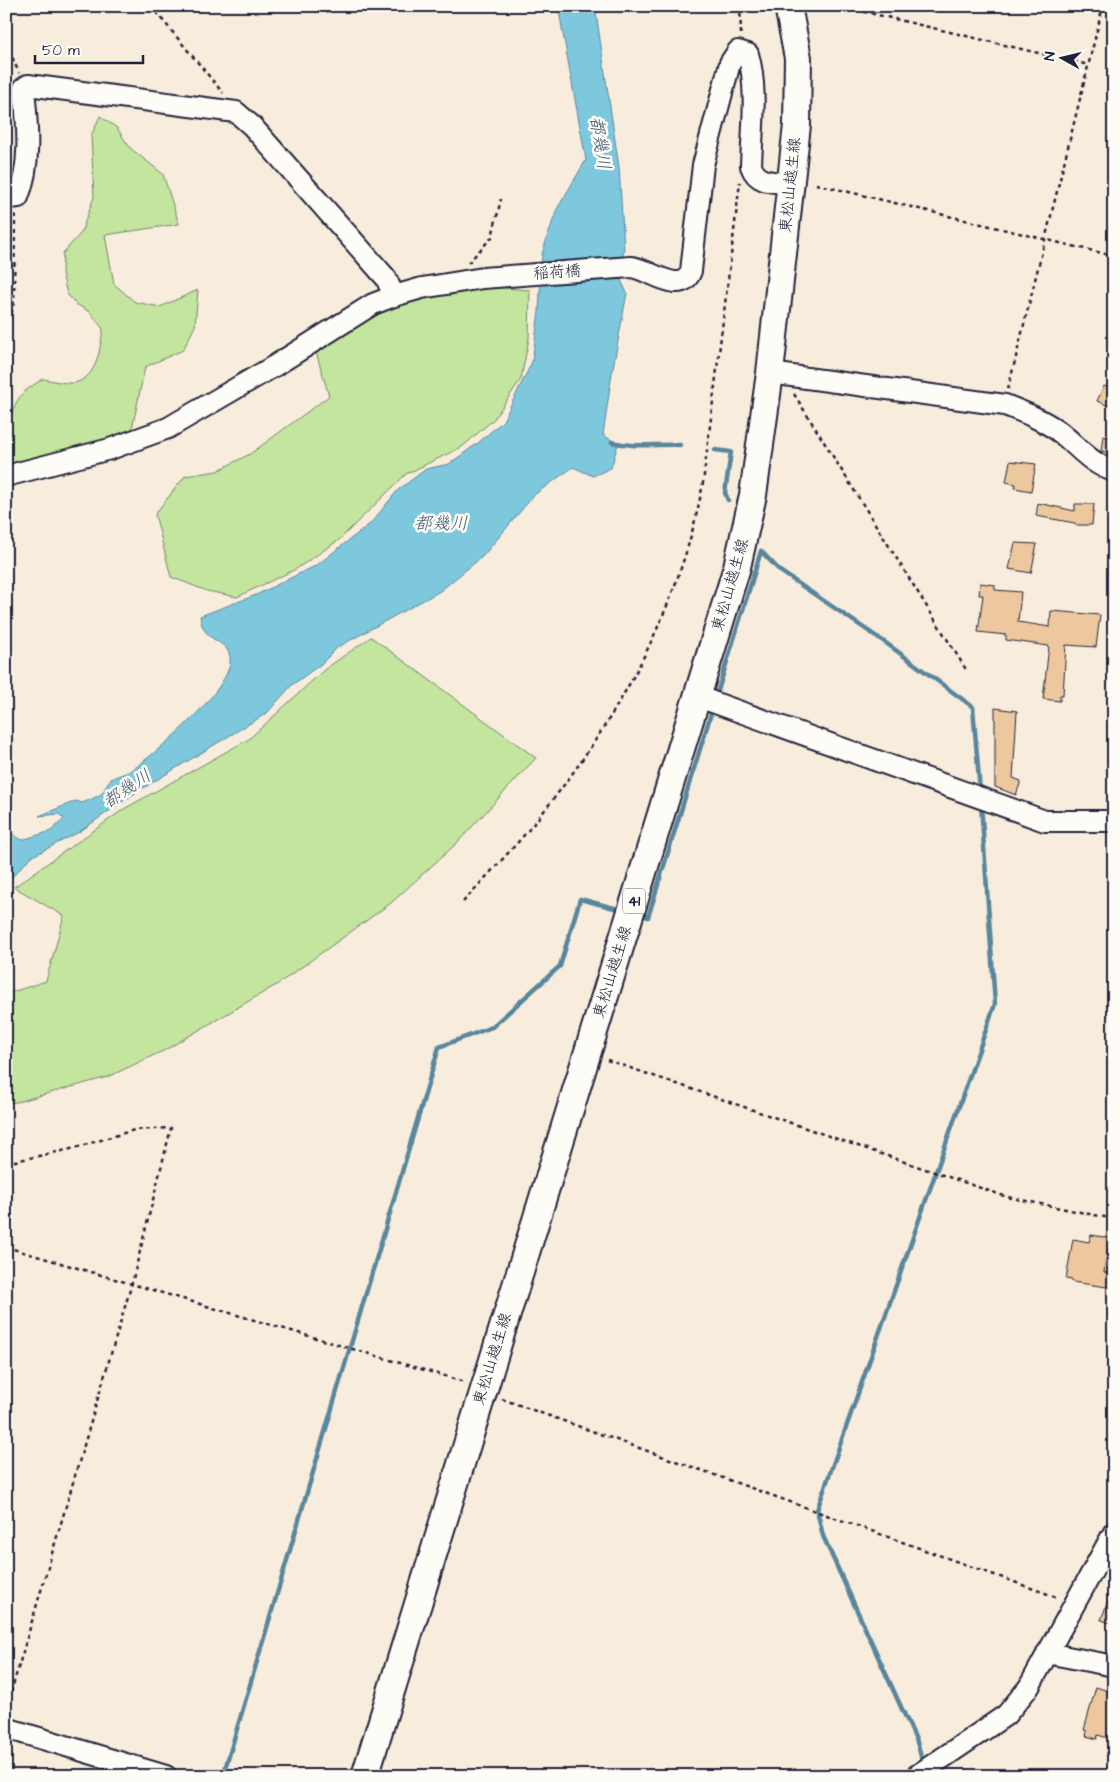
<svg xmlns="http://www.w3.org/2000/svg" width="1120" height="1782" font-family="'Architects Daughter','Klee One',sans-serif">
<rect width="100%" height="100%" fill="#f8ecdc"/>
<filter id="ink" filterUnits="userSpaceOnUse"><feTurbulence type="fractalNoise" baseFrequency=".02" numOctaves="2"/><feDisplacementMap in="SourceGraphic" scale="10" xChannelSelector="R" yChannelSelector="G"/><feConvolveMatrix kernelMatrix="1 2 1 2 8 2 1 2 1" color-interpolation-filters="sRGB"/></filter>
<g filter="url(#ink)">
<path fill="#c3e59e" stroke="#72846c" d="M100,116L117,128L130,148L163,174L179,224L105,235L114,284L135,302L160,307L198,290L195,326L183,350L145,367L132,429L96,445L6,466C6,443 6,412 23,393C28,388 36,384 42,379C52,380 64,384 74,383C98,378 100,348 103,329L90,312L76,304L67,294L62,273L63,253L81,233L94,197L91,136Z
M478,286L530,290L529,338L521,379L494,419L462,447L406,474L339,540L296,569L237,597L207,591L171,577L155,514L185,476L217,471L250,454L329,396L316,352L369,318L430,292Z
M371,637L536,758L457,843L391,903L278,984L165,1050L108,1077L17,1102L6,1103V994L46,981L64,916L14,887L124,809L249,739L325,669Z"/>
<path fill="#7ec8de" stroke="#59869d" d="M558,6H595L619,167L624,249L619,276L627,293L612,373L603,435L618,444L611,468L593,476L573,467L534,495L483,556L440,591L338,647L321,664L292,685L267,713L135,793L79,832L31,857L12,877L6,879V830L22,840L51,831L64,819L59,814L39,816L76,801L82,803C89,800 98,797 103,792C106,788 107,782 111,779C117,775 126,774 132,770C156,753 235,687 230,657C227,638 203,644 200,616L256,595L317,565L371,523L398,490L426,469L449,464L478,443L503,421L532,362L539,312L542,254L556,211L586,160Z"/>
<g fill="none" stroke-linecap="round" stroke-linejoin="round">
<path stroke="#59869d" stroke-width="4.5" d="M612,442C635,448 657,444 680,445
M715,450L731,452L725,493L728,500
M761,551L780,571L886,643L973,707L980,792
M716,697L761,551
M639,914L648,917L713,707
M923,1764L917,1742L823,1536L817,1510L995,1004L981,804
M223,1776L439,1047L492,1027L560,966L580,899L622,910"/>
</g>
<path fill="#edc89e" stroke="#22223b" d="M1104,386L1114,390V408L1097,401Z
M1103,436L1114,438V454L1101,451Z
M1010,461L1036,464L1031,491L1015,488L1016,484L1006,482Z
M1038,503L1075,511V504H1094L1092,525H1075V523L1036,516Z
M1015,543L1037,544L1031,573L1009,569Z
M980,583L995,585V590L1021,592L1018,622L1050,627L1051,611L1100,615L1096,647L1066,645L1063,695H1060V701L1043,699L1049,646L1006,640V635L978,632L983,595H979Z
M995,708L1017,711L1013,778L1021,781L1016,795L995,787Z
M1091,1235L1110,1238L1104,1272L1114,1274V1288L1072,1282V1280L1066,1279L1073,1239L1089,1242Z
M1112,1589L1114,1590V1624L1101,1620Z
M1096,1687L1114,1693V1740L1098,1735L1097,1739L1086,1736L1087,1731L1084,1730Z"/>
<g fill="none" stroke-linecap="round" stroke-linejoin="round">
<g stroke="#22223b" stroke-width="24">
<path id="minor" d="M6,196L10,198L18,197C32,164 27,122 24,88L28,85L236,112L252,126L386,278L394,296
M770,373L1005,405C1023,412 1041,419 1057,430C1076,444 1091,465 1114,471
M6,476L110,449L168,428L276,365L373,304L394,296L422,288L483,278L631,267C650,269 681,297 691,271L703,165L730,63L738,51L748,54C758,89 752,130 751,166C757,184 774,182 791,183
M696,696L1045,821H1114
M1047,1653L1114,1666
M6,1728L166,1776
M916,1776L1006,1715L1029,1687L1114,1532"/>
</g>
<g stroke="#22223b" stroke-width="30">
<path id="major" d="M365,1776L737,567L753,495L770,373L797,125L798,58L788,6"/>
</g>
<path stroke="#22223b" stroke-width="2.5" stroke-dasharray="4 4" stroke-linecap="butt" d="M151,6L223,93
M740,6L741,34
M840,6L1089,65
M6,43L19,73
M6,110L8,118
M816,184L1114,256
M468,263L492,237L501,199
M6,337L14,302L15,213
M1008,389L1103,6
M794,394L967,671
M463,902C490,872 519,843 544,811C620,715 681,605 703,483L740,182
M607,1060L1007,1197L1114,1219
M6,1163L71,1149L134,1130L171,1128L132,1283L6,1709
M6,1247L465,1382
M502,1399L1059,1598"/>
<use href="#minor" stroke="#fdfcf7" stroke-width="20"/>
<use href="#major" stroke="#fdfcf7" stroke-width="26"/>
</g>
</g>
<g text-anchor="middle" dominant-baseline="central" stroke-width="5" stroke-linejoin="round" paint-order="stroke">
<rect fill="#fdfcf7" stroke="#646373" stroke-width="1" x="623" y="888.5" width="22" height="25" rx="4"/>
<g font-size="15" font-weight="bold" fill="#22223b">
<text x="634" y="901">41</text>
</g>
<g font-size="16" fill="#22223b" stroke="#fdfcf7">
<text transform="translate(790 185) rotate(-84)">東松山越生線</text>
<text transform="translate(557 272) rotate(-4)">稲荷橋</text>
<text transform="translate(730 585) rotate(-74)">東松山越生線</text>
<text transform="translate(612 972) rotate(-73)">東松山越生線</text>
<text transform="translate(492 1359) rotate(-73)">東松山越生線</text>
</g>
<g font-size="18" font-style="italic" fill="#425c74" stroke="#fdfcf7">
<text transform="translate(600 143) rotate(81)">都幾川</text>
<text x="441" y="523">都幾川</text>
<text transform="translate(127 789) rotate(-34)">都幾川</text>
</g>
</g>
<rect width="1120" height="1782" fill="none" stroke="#fdfcf7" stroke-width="25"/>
<rect x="12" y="12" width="1095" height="1757" fill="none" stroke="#22223b" stroke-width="2" filter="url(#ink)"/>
<g transform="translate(1062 58) rotate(278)" stroke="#fdfcf7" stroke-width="4" paint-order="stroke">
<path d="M0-4L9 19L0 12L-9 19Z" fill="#22223b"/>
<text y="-8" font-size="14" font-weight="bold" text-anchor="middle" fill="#22223b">N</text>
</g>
<path d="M35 55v8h108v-8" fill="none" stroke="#22223b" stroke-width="2.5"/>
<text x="42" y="55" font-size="15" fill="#22223b" stroke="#fdfcf7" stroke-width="4" paint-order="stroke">50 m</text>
</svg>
